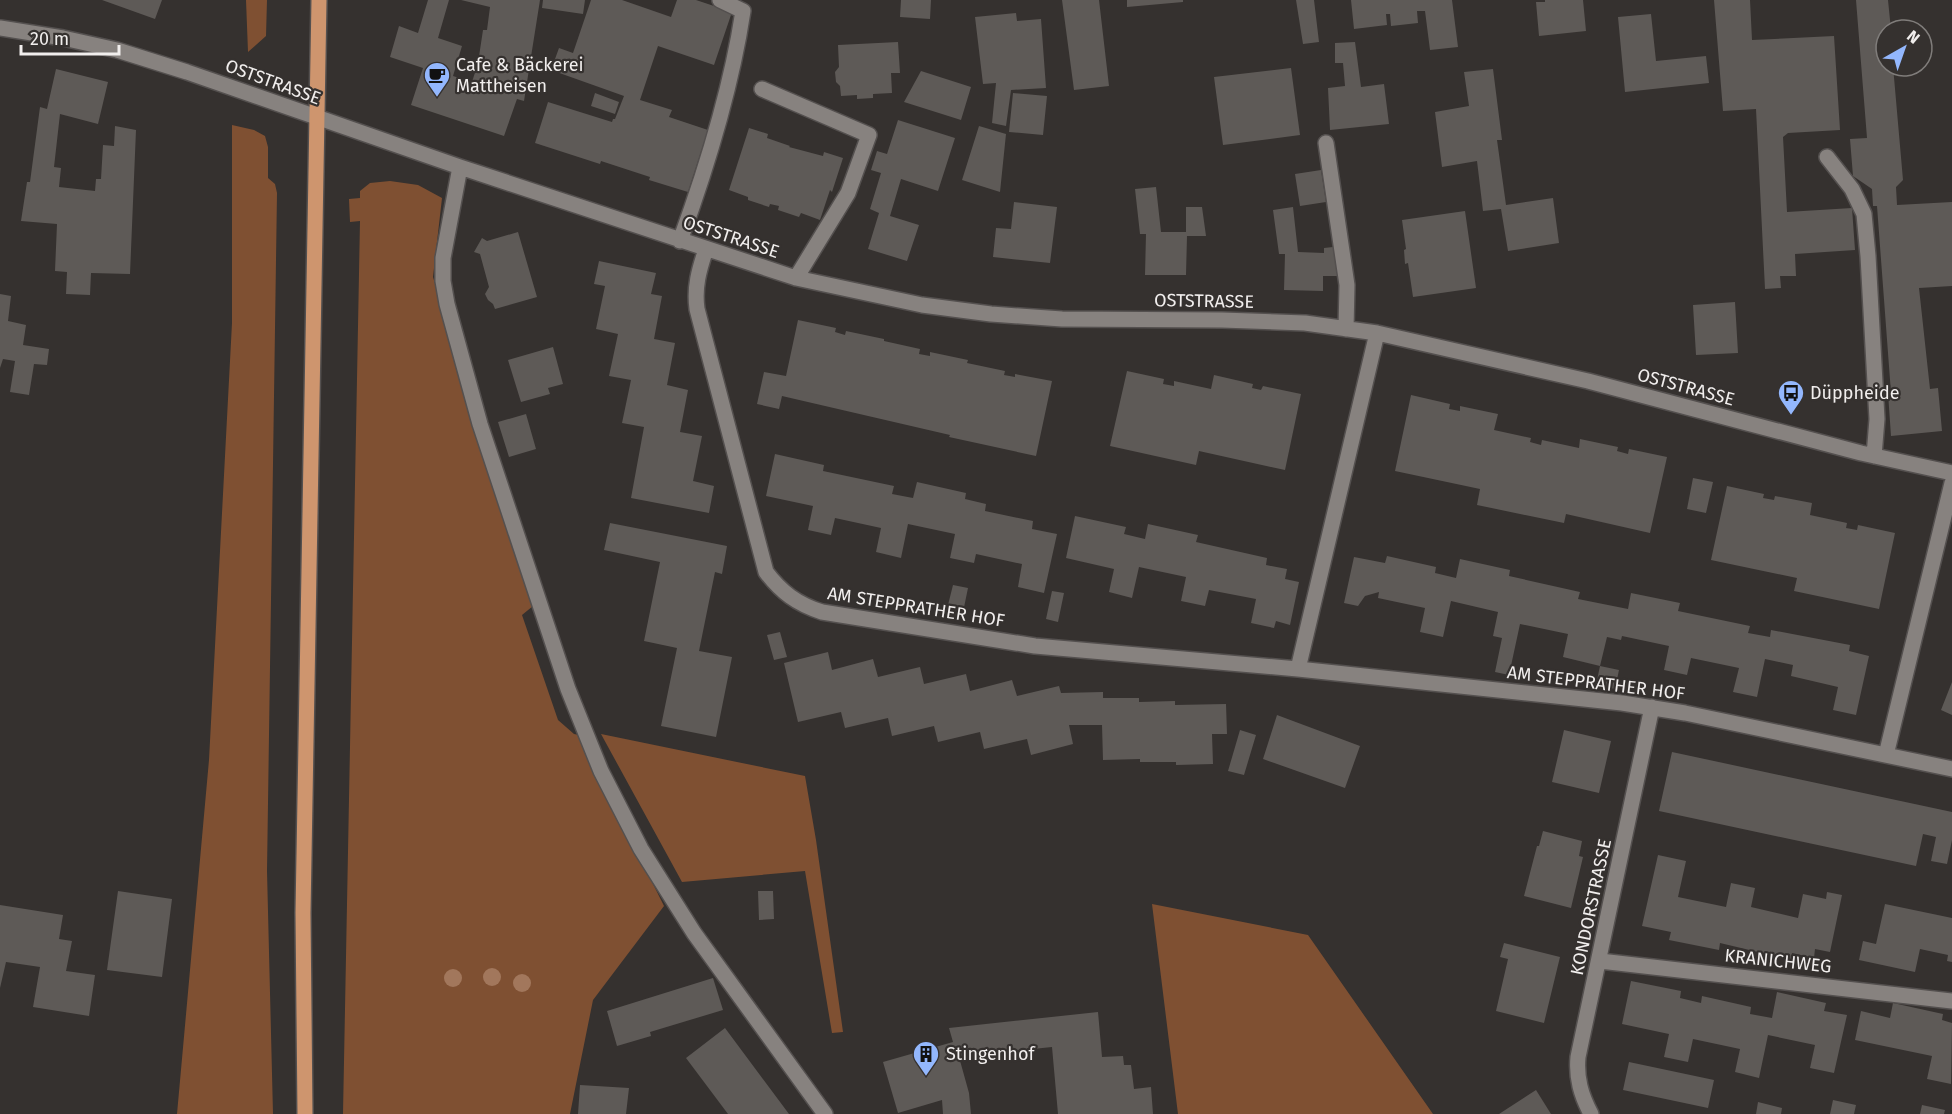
<svg xmlns="http://www.w3.org/2000/svg" width="1952" height="1114" font-family="'Fira Sans',sans-serif">
<rect width="100%" height="100%" fill="#35312f"/>
<path fill="#7f5032" d="M246,0H267L266,36L248,52Z
M232,125L254,130L265,136L268,147V178L275,184L277,193L267,871L273,1114H177L209,760L232,323Z
M390,181L418,185L442,198L433,277L533,606L522,615L558,720L574,734L579,735L664,906L593,1000L570,1114H343L360,221L350,222L349,199L360,198V191L370,183Z
M601,734L805,776L816,840L843,1032L832,1033L805,871L682,882Z
M1152,904L1308,935L1433,1114H1178Z"/>
<path fill="#5e5a57" d="M102,0H162L155,19Z
M428,0H449L438,38L462,46L453,76L472,82L478,63L483,30H487L490,7L461,0H540L524,101L517,99L504,136L411,105L423,68L390,57L399,26L418,33Z
M543,0H585L583,14L542,8Z
M591,0H622L671,17L677,0H696L732,12L714,65L658,46L640,100L672,110L669,117L708,130L688,192L649,180L650,177L601,161L600,164L535,143L548,102L612,122L613,119H615L624,96L551,70L559,48L573,53Z
M901,0H931L930,19L900,17Z
M1062,0H1099L1109,86L1074,90Z
M1127,0H1183V2L1127,7Z
M1296,0H1314L1319,42L1303,44Z
M1351,0H1452L1458,47L1430,50L1425,11H1417L1418,23L1391,26L1390,14H1386L1387,25L1354,29Z
M1545,0H1583L1586,31L1539,36L1536,2H1545Z
M1714,0H1750L1752,40L1834,36L1840,130L1788,133L1783,137L1787,212L1852,208L1855,250L1795,254L1796,276H1780L1781,288L1765,289L1756,109L1723,111Z
M1856,0H1888L1891,30H1886V66H1893L1903,180L1896,187L1897,205L1952,202V286L1919,288L1930,389L1938,388L1942,431L1891,436L1888,393H1891L1877,206H1873L1872,189L1853,176L1850,139L1867,138Z
M1016,13L1017,21L1041,19L1046,88L1011,90L1006,126L992,123L996,83L983,84L975,17Z
M1651,14L1656,61L1706,56L1709,83L1625,92L1618,17Z
M898,42L900,73H891L892,93L873,94V98L857,99V95L841,96L840,86L836,82L835,72L839,67L838,45Z
M1355,42L1361,87L1384,84L1389,124L1330,130L1328,88L1345,86L1343,63H1335V43Z
M1291,68L1300,135L1223,145L1214,77Z
M56,69L108,82L98,124L60,114L54,167L61,168L59,187L95,191L96,179H101L103,145L114,146L115,126L136,130L130,274L91,273L90,295L66,294L67,272L55,271L57,224L21,221L27,182H30L40,107L47,109Z
M1493,69L1502,140H1497L1506,205L1553,198L1559,243L1508,251L1501,209L1483,211L1477,161L1442,167L1435,112L1469,106L1464,72Z
M921,71L971,87L961,120L904,102Z
M595,93L619,102L615,114L591,106Z
M1013,93L1047,96L1043,135L1009,132Z
M898,120L955,138L938,191L901,179L890,216L919,225L907,261L868,249L879,213L870,209L881,173L871,170L877,151L887,154Z
M979,126L1006,134L1000,192L962,180Z
M749,128L768,134L767,138L790,146L789,147L823,156L824,152L843,158L832,192L830,190L820,220L801,213L799,217L778,210L779,206L770,204L769,207L748,200V197L729,190Z
M1321,170L1326,202L1300,206L1295,174Z
M1156,187L1161,232H1186V207H1202L1206,236H1187L1186,275H1145L1146,234H1140L1135,189Z
M1014,202L1057,207L1050,263L993,257L996,228L1011,229Z
M1293,207L1298,252L1324,253V248L1333,247L1338,276H1323V291L1284,290L1285,254H1279L1273,210Z
M1465,211L1476,288L1413,297L1408,263L1405,264L1404,250L1406,249L1402,220Z
M518,232L537,297L495,309L493,304L488,300L485,294L489,287L480,254L474,252L482,238L487,241Z
M599,261L656,273L651,294L662,296L654,339L675,343L667,385L688,390L680,432L702,436L693,481L714,486L709,513L631,498L644,427L622,423L631,380L609,376L618,334L596,329L605,286L594,284Z
M0,294L11,296L8,321L26,325L23,345L49,349L47,365L34,364L29,395L10,392L15,361L3,359L0,368Z
M1735,302L1738,353L1696,355L1693,305Z
M798,320L836,328L835,332L845,335L846,331L884,339V341L920,349L919,354L930,356V352L968,360L967,363L1005,371L1004,375L1015,377V374L1052,381L1036,456L949,437L950,435L782,396L779,409L757,404L764,372L786,376Z
M553,347L563,384L548,388L550,394L521,402L508,360Z
M1127,371L1164,379L1163,384L1174,386V381L1211,389L1214,375L1253,384L1252,388L1261,390L1263,386L1301,394L1285,470L1199,451L1196,465L1110,446Z
M1411,395L1450,404L1449,409L1460,411V406L1498,414L1494,430L1531,438L1530,442L1541,445L1542,440L1579,448L1580,439L1618,447L1617,451L1628,454L1629,449L1667,457L1650,533L1566,514L1564,523L1477,505L1480,489L1395,471Z
M526,414L536,449L509,457L498,422Z
M775,454L824,465L823,471L894,486L892,494L913,498L917,482L966,493L965,499L986,504L985,511L1033,521L1032,529L1057,534L1044,593L1018,587L1022,564L976,554L974,563L950,558L955,534L908,524L901,558L876,552L881,528L835,518L831,535L808,530L813,506L766,496Z
M1693,478L1713,482L1706,513L1687,509Z
M1727,486L1764,494L1763,498L1774,500L1775,496L1812,503L1810,515L1847,523L1846,528L1857,530L1858,525L1895,533L1879,609L1794,591L1797,578L1711,560Z
M1075,516L1126,527L1124,534L1145,539L1148,524L1198,535L1196,542L1267,558L1266,565L1287,569L1285,579L1299,582L1290,625L1276,621L1274,628L1251,623L1256,599L1209,590L1205,606L1181,601L1186,577L1139,567L1132,598L1109,592L1114,569L1066,558Z
M610,523L727,546L722,574L715,572L699,651L732,657L716,737L661,726L677,648L644,641L660,562L604,550Z
M1387,556L1436,567L1435,573L1456,578L1460,559L1510,570L1509,576L1580,592L1578,599L1628,609L1631,593L1680,603L1678,611L1750,626L1748,633L1770,637L1771,630L1850,645L1849,651L1869,656L1856,715L1833,710L1838,687L1791,676L1793,665L1765,659L1757,697L1733,692L1739,668L1691,658L1687,675L1664,670L1669,646L1622,636L1621,640L1607,637L1600,666L1563,657L1568,634L1520,624L1509,675L1495,672L1502,638L1493,636L1498,612L1451,601L1443,637L1420,632L1425,608L1378,598L1379,592L1365,596L1358,606L1344,603L1354,557L1385,563Z
M953,585L968,588L962,617L946,613Z
M1052,591L1064,593L1058,622L1046,619Z
M780,632L787,657L774,660L767,635Z
M828,652L832,670L873,659L878,677L920,667L924,684L966,674L970,691L1012,680L1017,696L1059,686L1061,693L1103,692V698H1139V702L1175,701V705L1226,704L1227,734H1212L1213,764L1176,765V762H1140V759L1103,760L1102,725H1069L1073,744L1031,755L1027,739L984,749L980,732L938,742L934,726L892,736L888,718L845,728L841,712L798,722L784,663Z
M1600,666L1619,670L1615,689L1596,685Z
M1952,682V715L1941,710Z
M1277,715L1360,746L1345,788L1263,759Z
M1240,730L1256,735L1244,775L1228,771Z
M1564,730L1611,741L1599,793L1552,782Z
M1672,752L1952,812V840L1947,864L1931,861L1936,837L1923,834L1916,866L1659,811Z
M1543,831L1582,841L1579,856L1583,857L1571,908L1524,896L1537,846H1539Z
M1658,855L1686,861L1678,897L1726,907L1731,883L1755,888L1751,907L1798,918L1803,894L1826,899L1827,892L1842,895L1830,952L1815,949L1814,958L1792,953L1791,960L1720,943L1719,950L1669,940L1671,932L1642,926Z
M118,891L172,899L162,977L107,970Z
M758,891H773L774,919L759,920Z
M1885,904L1952,918V962L1947,961L1948,955L1920,949L1915,972L1859,960L1863,941L1876,944Z
M0,905L63,915L59,939L72,941L66,971L95,975L89,1016L33,1007L40,967L6,962L0,988Z
M1504,943L1560,957L1544,1023L1496,1011L1508,959L1500,957Z
M713,978L723,1010L650,1032L651,1036L617,1046L607,1011Z
M1631,981L1681,991L1680,998L1701,1003L1702,996L1751,1007L1750,1014L1772,1018L1777,992L1826,1003L1824,1011L1847,1015L1834,1073L1810,1068L1815,1045L1768,1035L1759,1078L1735,1072L1740,1049L1693,1039L1688,1062L1664,1057L1669,1034L1622,1024Z
M1893,1003L1943,1014L1942,1020L1952,1023L1951,1084L1927,1079L1932,1056L1855,1040L1861,1011L1890,1018Z
M1098,1012L1102,1057L1123,1056L1124,1065H1131L1134,1089L1151,1087L1153,1114H1058L1052,1047L959,1057L969,1093L971,1114H943L942,1100L898,1113L883,1062L953,1042L949,1028Z
M725,1028L789,1114H728L686,1058Z
M1629,1062L1714,1080L1708,1108L1623,1090Z
M580,1085L629,1088L626,1114H578Z
M1536,1090L1551,1114H1499Z
M1833,1100L1856,1105L1854,1114H1830Z
M1758,1102L1782,1108L1781,1114H1756Z
M1922,1105L1945,1110L1944,1114H1920Z"/>
<g fill="none" stroke-linecap="round" stroke-linejoin="round">
<g stroke="#54504f" stroke-width="18">
<path id="minor" d="M0,28L63,38L117,50L187,72L460,167L796,278L922,305L991,314L1062,319L1222,320L1305,323L1377,333L1588,381L1861,453L1952,473
M762,89L869,135L848,193L796,278
M1326,143L1347,285L1346,329
M1827,157L1852,189L1864,214L1868,256L1877,419L1874,456
M460,167L443,258V281L447,304L480,424L568,689L601,771L641,849L694,933L825,1114
M680,241C707,167 731,90 743,11L720,0
M706,249C699,270 694,287 697,309L766,572C781,592 797,604 822,612L1035,646L1298,669L1622,703L1685,713L1952,769
M1298,669L1377,333
M1886,755L1952,483
M1600,961L1952,1001
M1591,1114C1581,1095 1576,1078 1578,1057L1652,707"/>
</g>
<g stroke="#54504f" stroke-width="18">
<path id="major" d="M305,1114L303,913L319,0"/>
</g>
<use href="#minor" stroke="#87827f" stroke-width="15"/>
<use href="#major" stroke="#ce956e" stroke-width="15"/>
</g>
<g fill="#a2775c">
<circle cx="492" cy="977" r="9"/>
<circle cx="453" cy="978" r="9"/>
<circle cx="522" cy="983" r="9"/>
</g>
<defs>
<g id="cafe-pin" transform="scale(1.35)"><path d="M0 17L-7.5 6A9.5 9.5 0 1 1 7.5 6Z" fill="#93b7fd" stroke="#35312f"/><path d="M-5.5-4.5H6V0H3Q3 3.5 0 3.5H-2.5Q-5.5 3.5-5.5 0ZM3-3.2v2h1.7v-2ZM-6 4.5H4V6H-6Z" fill="#111"/></g>
<g id="bus-pin" transform="scale(1.35)"><path d="M0 17L-7.5 6A9.5 9.5 0 1 1 7.5 6Z" fill="#93b7fd" stroke="#35312f"/><path d="M-5-6H5V4H4V6H2V4H-2V6H-4V4H-5ZM-3.5-4V0h7V-4ZM-3.5 1.2v1.5H-2V1.2ZM2 1.2v1.5H3.5V1.2Z" fill="#111"/></g>
<g id="building-pin" transform="scale(1.35)"><path d="M0 17L-7.5 6A9.5 9.5 0 1 1 7.5 6Z" fill="#93b7fd" stroke="#35312f"/><path d="M-4-6H4V6H1V3H-1V6H-4ZM-2.5-4.3h1.7v1.8h-1.7ZM.8-4.3h1.7v1.8H.8ZM-2.5-1h1.7V.8h-1.7ZM.8-1h1.7V.8H.8Z" fill="#111"/></g>
</defs>
<g fill-rule="evenodd">
<use href="#cafe-pin" x="437" y="75"/>
<use href="#bus-pin" x="1791" y="393"/>
<use href="#building-pin" x="926" y="1054"/>
</g>
<g text-anchor="middle" dominant-baseline="central" stroke-width="4.5" stroke-linejoin="round" paint-order="stroke">
<g font-size="18" fill="#f1eeed" stroke="#35312f" text-anchor="start">
<text x="456" y="65">Cafe &amp; Bäckerei<tspan x="456" dy="21">Mattheisen</tspan></text>
<text x="1810" y="393">Düppheide</text>
<text x="946" y="1054">Stingenhof</text>
</g>
<g font-size="18" fill="#f1eeed" stroke="#35312f">
<text transform="translate(273 82) rotate(20)">OSTSTRASSE</text>
<text transform="translate(731 237) rotate(18)">OSTSTRASSE</text>
<text transform="translate(1204 301) rotate(1)">OSTSTRASSE</text>
<text transform="translate(1686 387) rotate(15)">OSTSTRASSE</text>
<text transform="translate(916 607) rotate(9)">AM STEPPRATHER HOF</text>
<text transform="translate(1596 683) rotate(7)">AM STEPPRATHER HOF</text>
<text transform="translate(1591 907) rotate(-78)">KONDORSTRASSE</text>
<text transform="translate(1778 961) rotate(6)">KRANICHWEG</text>
</g>
</g>
<g transform="translate(1904 48) rotate(40)"><circle r="28" fill="#35312f" stroke="#807d7b" stroke-width="1.5"/>
<path d="M0-4.5L10 22L0 15L-10 22Z" fill="#93b7fd"/>
<text y="-9" font-size="16" font-weight="bold" text-anchor="middle" fill="#f1eeed">N</text>
</g>
<path d="M21 45v9h98v-9" fill="none" stroke="#f1eeed" stroke-width="3"/>
<text x="30" y="45" font-size="18" fill="#f1eeed" stroke="#35312f" stroke-width="4.5" paint-order="stroke">20 m</text>
</svg>
